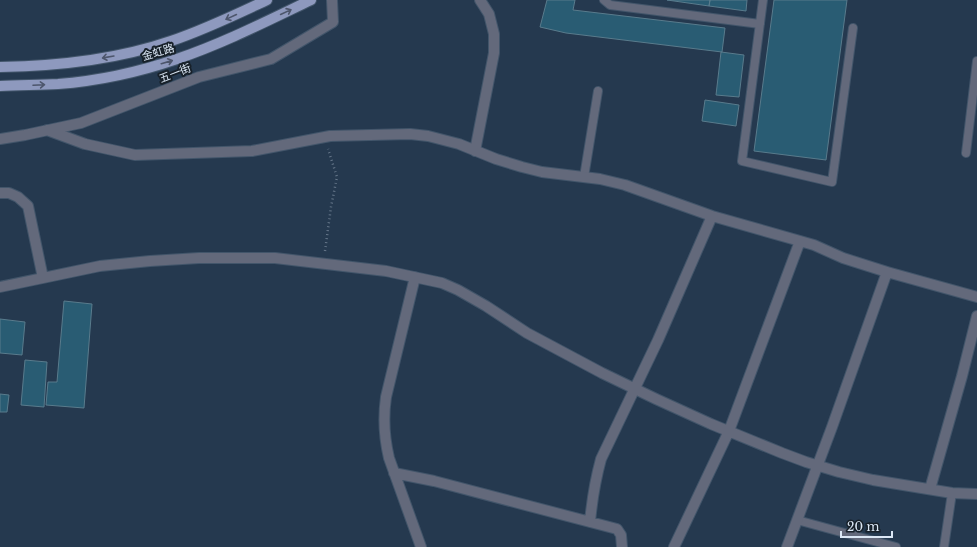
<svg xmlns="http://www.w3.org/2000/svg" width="977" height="547" font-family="'Libre Baskerville','Noto Sans SC',serif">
<rect width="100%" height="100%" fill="#25394f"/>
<path fill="#295c73" stroke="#597b8c" d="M547,0H575L573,10L725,28L722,52L566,33L540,27Z
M667,0H710L709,6Z
M710,0H747L746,11L709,6Z
M774,0H847L826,160L754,151Z
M721,52L744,55L739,97L716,95Z
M705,100L739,105L736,126L702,121Z
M64,301L92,304L84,408L46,405L48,382H57Z
M0,319L25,322L22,355L0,353Z
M25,360L47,362L44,407L21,405Z
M0,394L9,395L7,412H0Z"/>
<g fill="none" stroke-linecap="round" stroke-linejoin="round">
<g stroke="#42556a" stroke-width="10">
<path id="service" d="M604,0L610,5L760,24
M763,0L742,161L832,182L853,28
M966,153L977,61
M584,177L598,91
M797,520L896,547
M944,547L952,493"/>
</g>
<g stroke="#42556a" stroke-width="12">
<path id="minor" d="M47,130L85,144L135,155L252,151L330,136L410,134L428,136L459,144L496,159L522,167L542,172L600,179L625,185L712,216L814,245L843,258L887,272L977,297
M0,139L25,135L81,123L199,77L271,59L333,22L332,0
M475,151L494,53V34L489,14L480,0
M0,193H9L18,197L28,206L43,278
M415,277L386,397C383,418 384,437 389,458L421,547
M0,287L100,266L150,261L199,258H275L386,271L442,283L458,290L486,306L527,333L602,373L656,399L711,424L782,453L806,462L839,472L873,480L952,493L977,494
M394,473L434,481L617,529L621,535L622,547
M930,489L962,376L977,316
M590,522C592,500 595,481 601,459L658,340L712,216
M674,547L729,431L800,241
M787,547L832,427L887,272"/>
</g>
<g stroke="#42556a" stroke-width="12">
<path id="primary" d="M0,67C59,66 116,60 171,41C204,30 235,15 267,0
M0,86C19,85 39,85 58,84C98,81 139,72 177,59C224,43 267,21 311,0"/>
</g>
<path stroke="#657689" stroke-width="2.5" stroke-dasharray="1 3" stroke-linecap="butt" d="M325,251L331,207L337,177L328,149"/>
<use href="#service" stroke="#63697b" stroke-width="8"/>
<use href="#minor" stroke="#63697b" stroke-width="10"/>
<use href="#primary" stroke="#8e99be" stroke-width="10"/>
</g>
<defs><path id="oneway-shaft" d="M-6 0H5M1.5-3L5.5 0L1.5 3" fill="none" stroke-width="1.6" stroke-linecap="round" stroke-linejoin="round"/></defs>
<g stroke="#4d566c">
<use href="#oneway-shaft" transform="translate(286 12) rotate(-25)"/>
<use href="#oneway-shaft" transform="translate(231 17) rotate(155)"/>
<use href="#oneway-shaft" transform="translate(108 57) rotate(170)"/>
<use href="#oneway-shaft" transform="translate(167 62) rotate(-16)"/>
<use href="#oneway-shaft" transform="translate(39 85) rotate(-3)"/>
</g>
<g text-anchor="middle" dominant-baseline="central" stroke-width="4" stroke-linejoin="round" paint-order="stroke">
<g font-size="11" fill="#dbe7f5" stroke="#172029">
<text transform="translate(158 52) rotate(-16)">金虹路</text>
<text transform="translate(175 73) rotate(-21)">五一街</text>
</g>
</g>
<path d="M841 531v6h51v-6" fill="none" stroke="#dbe7f5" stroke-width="2"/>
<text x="847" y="531" font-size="12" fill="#dbe7f5" stroke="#172029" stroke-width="3" paint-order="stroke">20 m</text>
</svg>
